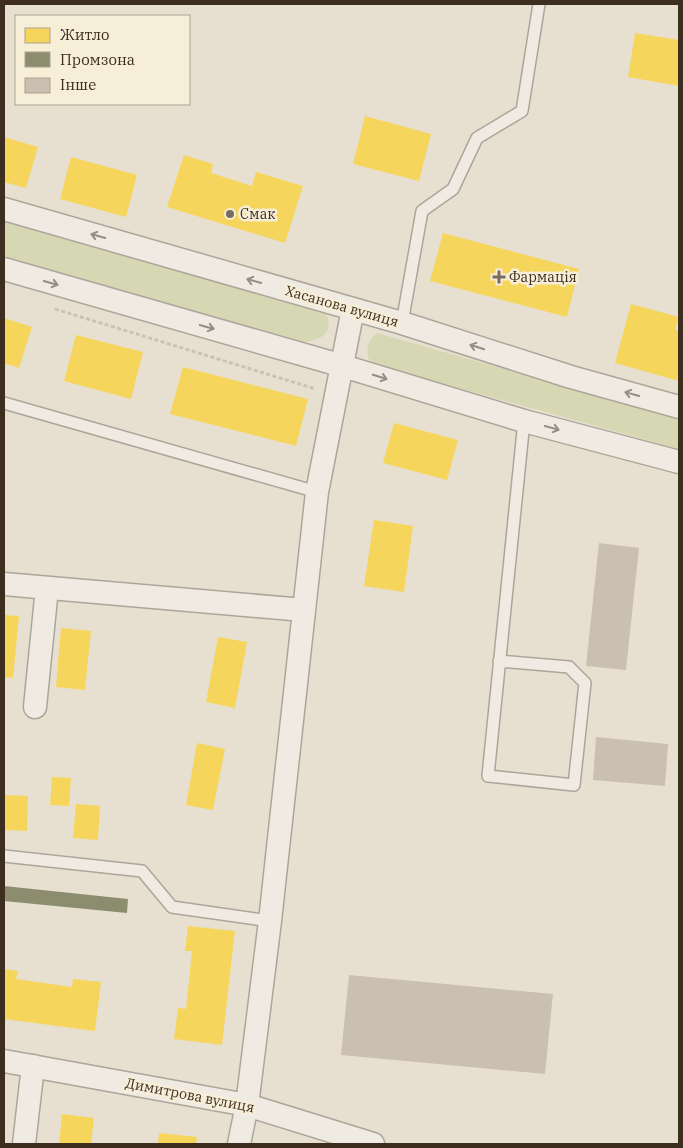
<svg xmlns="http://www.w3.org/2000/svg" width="683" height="1148" font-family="'IBM Plex Serif',serif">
<rect width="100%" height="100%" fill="#e7e0d1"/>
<path fill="#d6d7b3" d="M4,219L326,313C334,333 323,339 305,342L4,256Z
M377,333L679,419V449L376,365L368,358C367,344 367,343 377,333Z"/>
<path fill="#f6d55c" d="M635,33L679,40V86L628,77Z
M365,116L431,134L419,181L353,164Z
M4,137L38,147L26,188L4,182Z
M184,155L213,164L211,173L252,186L256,172L303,186L285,243L167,207Z
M71,157L137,175L126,217L60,199Z
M443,233L579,269L567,317L430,281Z
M631,304L679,317L675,330L679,331V381L615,363Z
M4,318L32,327L19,368L4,363Z
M76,335L143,352L131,399L64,381Z
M183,367L308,399L296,446L170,414Z
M394,423L458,440L447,480L383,463Z
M374,520L413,526L404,592L364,586Z
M4,615L19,616L13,678L4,677Z
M61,628L91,631L85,690L56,687Z
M218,637L247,642L235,708L206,702Z
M197,743L225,749L213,810L186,805Z
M52,777L71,778L69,806L50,805Z
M4,795L28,796L27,831L4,830Z
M76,804L100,806L98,840L73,838Z
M188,926L235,931L222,1045L174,1039L178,1008L186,1009L192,951H185Z
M4,969L18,971L16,979L72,987L73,979L101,982L95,1031L4,1019Z
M62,1114L94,1118L91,1144H59Z
M159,1133L197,1137L196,1144H158Z"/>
<path fill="#8c8c6e" d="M4,886L128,899L127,913L4,901Z"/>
<path fill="#cbbfb2" d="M599,543L639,548L626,670L586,666Z
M596,737L668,744L665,786L593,780Z
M349,975L553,994L545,1074L341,1055Z"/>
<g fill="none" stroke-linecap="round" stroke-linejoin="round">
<g stroke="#ada599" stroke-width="14">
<path id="lane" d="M402,323L422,211L453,189L477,138L522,111L539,4
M4,403L317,492
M499,661L569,667L585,683L574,785L488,776L524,421
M4,856L142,871L172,907L270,921"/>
</g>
<g stroke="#ada599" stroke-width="25">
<path id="street" d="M4,209L402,323L571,377L679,407
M4,269L343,366L524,421L679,462
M4,584L304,610
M35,707L47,588
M4,1061L247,1105L373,1144
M24,1144L33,1066
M239,1144L247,1105L270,921L317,492L353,309"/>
</g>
<path stroke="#c8c2b9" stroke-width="3" stroke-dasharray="4 2.5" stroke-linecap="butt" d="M55,309L316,389"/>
<use href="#lane" stroke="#efebe3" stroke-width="11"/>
<use href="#street" stroke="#efebe3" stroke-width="22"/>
</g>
<defs><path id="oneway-shaft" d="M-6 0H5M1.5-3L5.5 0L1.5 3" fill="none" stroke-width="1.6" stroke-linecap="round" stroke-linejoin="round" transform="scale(1.25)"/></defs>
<g stroke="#968c82">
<use href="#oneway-shaft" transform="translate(98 236) rotate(-164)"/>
<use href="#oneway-shaft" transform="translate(254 281) rotate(-164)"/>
<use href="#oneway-shaft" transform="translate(51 283) rotate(16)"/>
<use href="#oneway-shaft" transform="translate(207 327) rotate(16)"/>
<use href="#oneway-shaft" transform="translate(477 347) rotate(-162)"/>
<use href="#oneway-shaft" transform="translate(380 377) rotate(17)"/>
<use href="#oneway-shaft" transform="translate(632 394) rotate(-165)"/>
<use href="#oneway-shaft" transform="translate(552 428) rotate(15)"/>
</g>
<g fill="#786c5e" stroke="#f7eed8" stroke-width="2">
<circle cx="230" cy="214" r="5"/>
<path d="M496.5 269.5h5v5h5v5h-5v5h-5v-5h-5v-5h5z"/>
</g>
<g text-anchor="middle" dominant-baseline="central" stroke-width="5" stroke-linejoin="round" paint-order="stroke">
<g font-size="14" fill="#3d2e20" stroke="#f7eed8" text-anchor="start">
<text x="240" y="214">Смак</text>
<text x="509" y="277">Фармація</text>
</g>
<g font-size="14" fill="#3d2e20" stroke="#f7eed8">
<text transform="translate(342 306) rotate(16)">Хасанова вулиця</text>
<text transform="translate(190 1095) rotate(11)">Димитрова вулиця</text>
</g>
</g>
<rect width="683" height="1148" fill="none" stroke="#3d2e20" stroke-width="10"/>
<rect x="15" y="15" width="175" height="90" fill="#f7eed8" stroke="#ada18e"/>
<rect x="25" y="28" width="25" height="15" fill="#f6d55c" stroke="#ada18e"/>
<text x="60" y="40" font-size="15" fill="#3d2e20">Житло</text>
<rect x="25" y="52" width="25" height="15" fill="#8c8c6e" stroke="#ada18e"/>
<text x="60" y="65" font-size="15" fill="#3d2e20">Промзона</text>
<rect x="25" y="78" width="25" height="15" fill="#cbbfb2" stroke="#ada18e"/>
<text x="60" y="90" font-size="15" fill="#3d2e20">Інше</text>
</svg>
